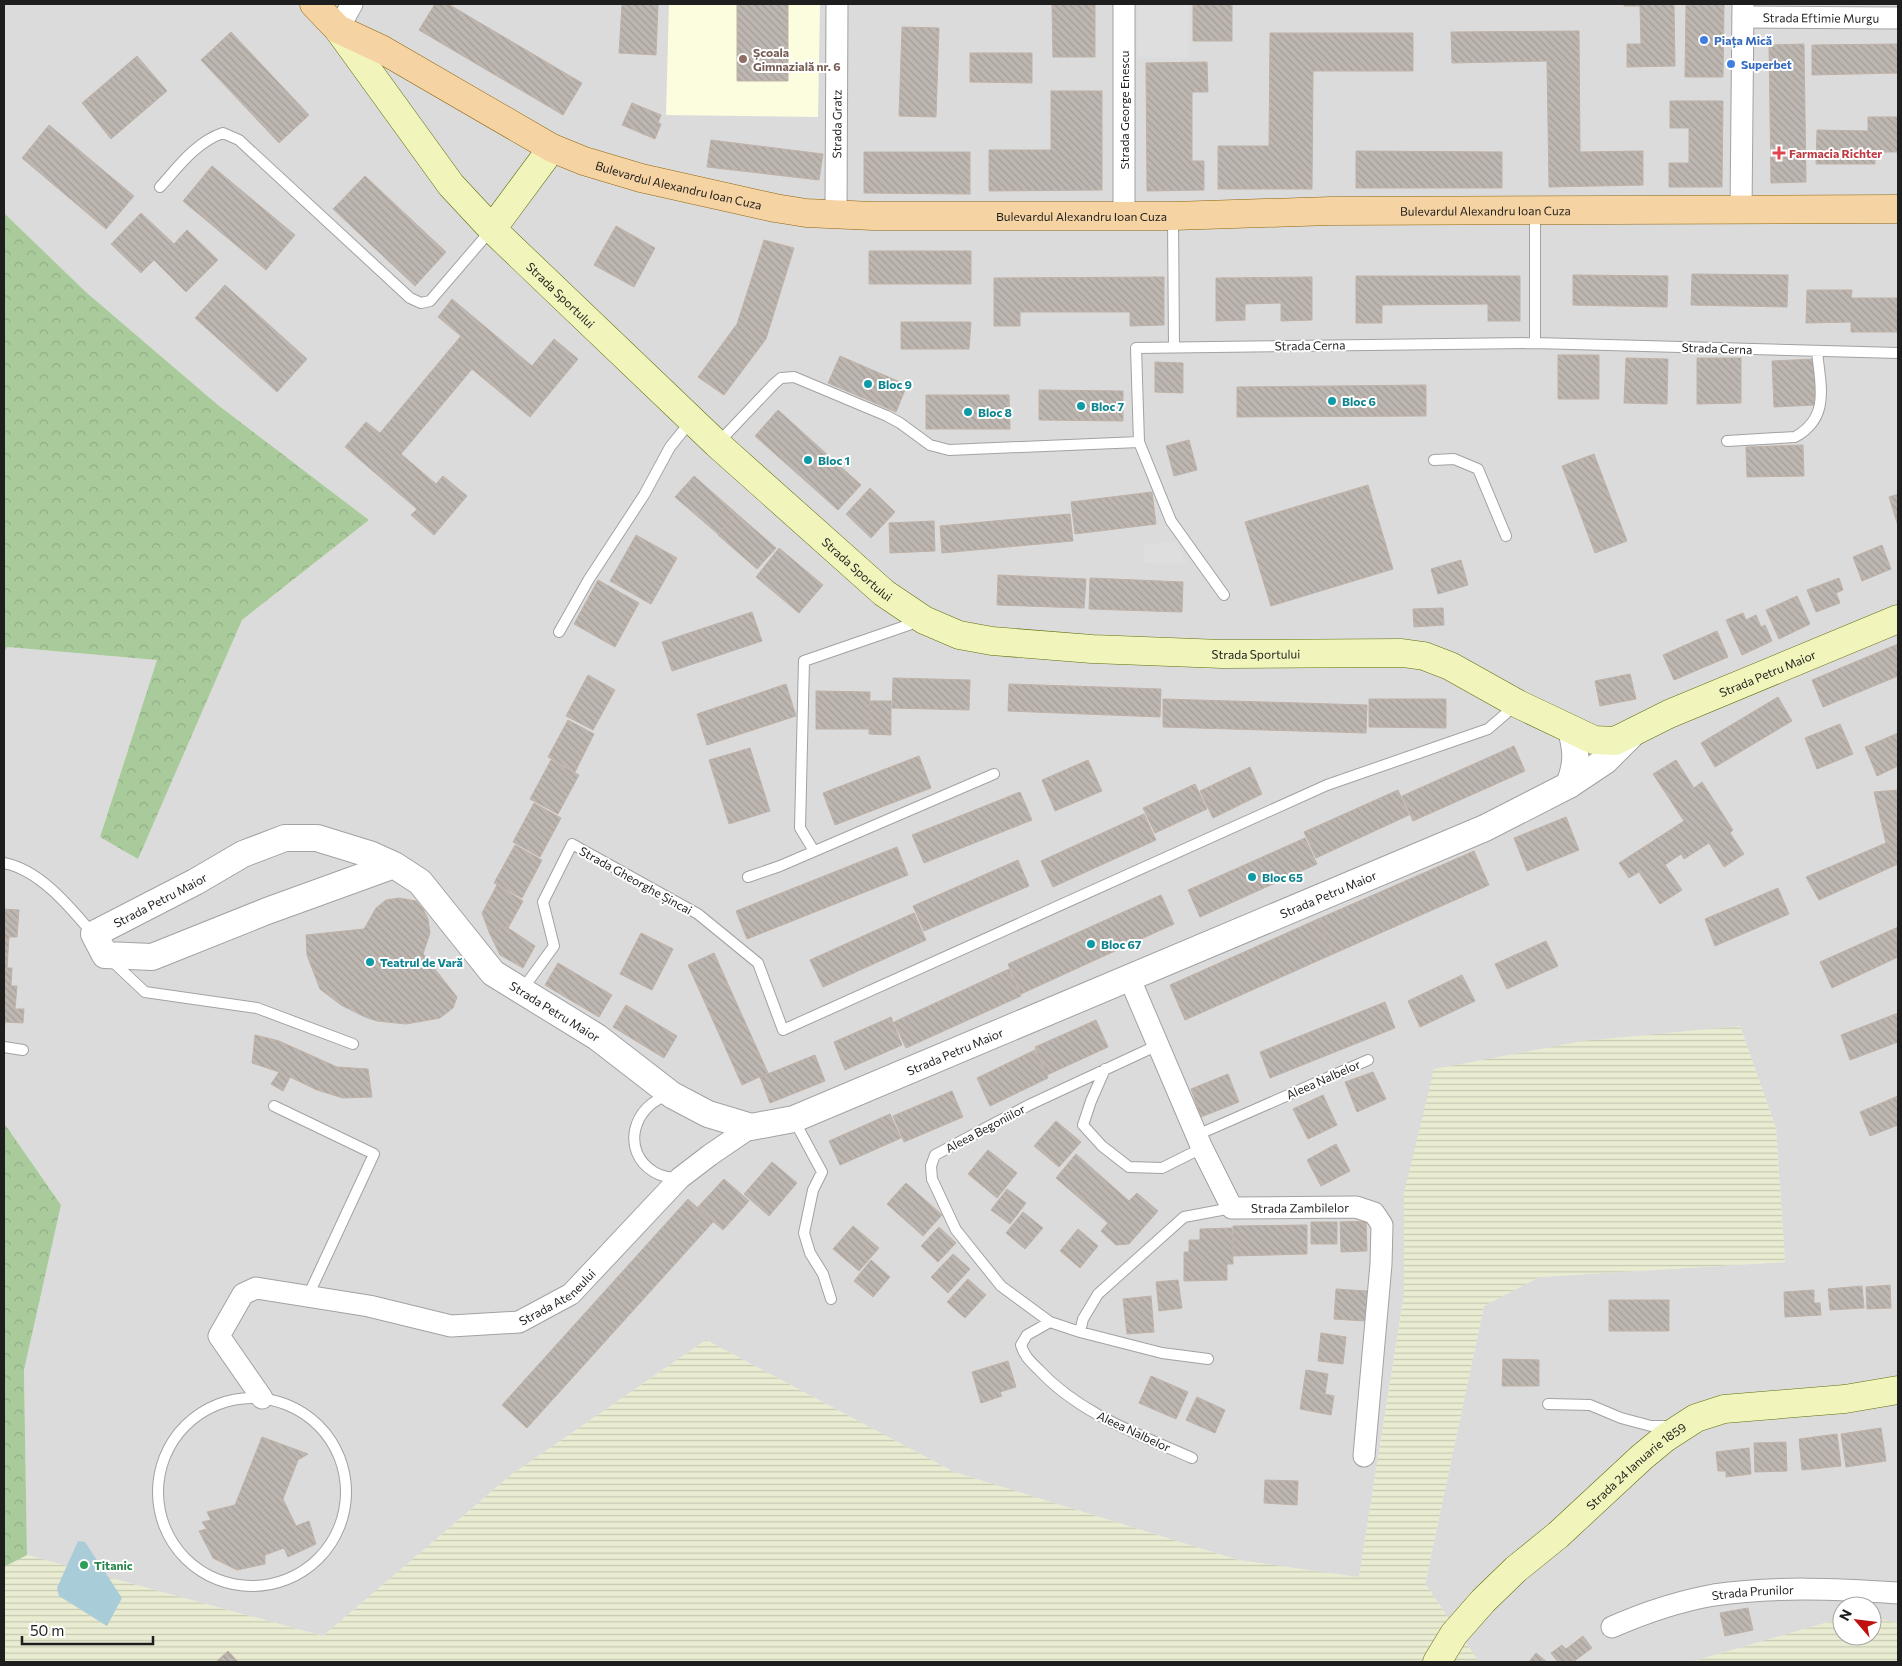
<svg xmlns="http://www.w3.org/2000/svg" width="1902" height="1666" font-family="Commissioner,sans-serif">
<defs>
<pattern id="farmland-rules" width="6" height="5" patternUnits="userSpaceOnUse" patternTransform="scale(1.25)"><rect width="6" height="5" fill="#e9ecd1"/><path d="M0 2.5h6" fill="none" stroke="#c7cab3"/></pattern>
<pattern id="forest-crowns" width="20" height="18" patternUnits="userSpaceOnUse" patternTransform="scale(1.25)"><rect width="20" height="18" fill="#a9cb9c"/><path d="M2 6a3 3 0 1 1 6 0M12 15a3 3 0 1 1 6 0" fill="none" stroke="#91ae86"/></pattern>
<pattern id="building-back-hatch" width="6" height="6" patternUnits="userSpaceOnUse" patternTransform="scale(1.25)"><rect width="6" height="6" fill="#beb7b1"/><path d="M-1 5l2 2M0 0l6 6M5-1l2 2" fill="none" stroke="#a39d98"/></pattern>
</defs>
<rect width="100%" height="100%" fill="#eeebe4"/>
<path fill="#dcdbdb" d="M4,4H1898V1623L1872,1617V1606H1842V1618L1691,1662H1479L1425,1584L1484,1306L1539,1277L1785,1262L1776,1128L1740,1026L1404,1193V1294L1359,1578L1238,1560L954,1472L706,1340L511,1475L323,1636L27,1555L24,1370L61,1205L4,1123V652L7,647L157,660L100,837L138,858L242,620L369,520L218,405L87,293L4,213Z"/>
<path fill="#fcfddf" d="M669,4H820L818,117L666,115Z"/>
<path fill="url(#farmland-rules)" d="M1740,1026L1776,1128L1785,1262L1539,1277L1484,1306L1425,1584L1479,1662H4V1567L27,1555L323,1636L511,1475L706,1340L954,1472L1238,1560L1359,1577L1404,1294V1193L1434,1069L1583,1041Z
M1872,1617L1898,1623V1662H1691L1842,1618V1636H1872Z"/>
<path fill="url(#forest-crowns)" d="M4,213L87,293L218,405L369,520L242,620L138,859L100,837L157,660L7,647L4,652Z
M4,1123L61,1205L24,1370L27,1555L4,1567Z"/>
<path fill="#dedede" d="M1138,4H1189L1188,58L1137,57Z
M1177,541L1186,564L1143,563L1145,545Z"/>
<path fill="#a8cdd9" d="M78,1541L85,1542L122,1598L107,1626L59,1596L57,1588Z"/>
<path fill="url(#building-back-hatch)" stroke="#bfb2a8" d="M435,4H448L582,83L563,115L419,30Z
M622,4H658L656,55L619,53Z
M737,4H788V81H737Z
M1052,4H1095V57H1053Z
M1193,4H1232V41H1193Z
M1624,4H1674L1675,66L1627,67V44H1641L1640,6H1624Z
M1686,4H1724L1723,77H1685Z
M902,27L939,28L936,117L899,116Z
M1579,31L1580,152L1643,151V185L1549,187L1547,61L1452,63L1451,32Z
M231,32L309,115L279,143L201,60Z
M1270,33H1413V71H1313L1312,189H1218V146H1269Z
M1804,44L1806,182L1771,183L1769,45Z
M1898,44V73L1812,75V45Z
M970,53H1032V83L970,82Z
M137,56L167,91L111,139L82,103Z
M1207,62L1208,92H1192V161H1204V190L1147,191L1146,63Z
M1051,91H1102V190L989,191V150H1051Z
M1670,101H1723L1722,187H1669V163H1689V128H1670Z
M632,103L661,115L658,123L661,124L655,139L622,125Z
M1868,117H1898V152H1875V164H1816L1817,130L1868,131Z
M49,125L134,196L106,229L22,158Z
M711,140L823,154L819,180L707,167Z
M1356,151L1502,152V188H1356Z
M864,152H970V194L864,193Z
M212,166L295,235L266,270L183,201Z
M365,176L446,252L415,286L333,209Z
M141,213L174,244L187,230L218,260L186,292L154,260L141,273L111,244Z
M616,226L655,248L634,287L594,265Z
M764,240L794,248L766,339L724,395L698,377L737,324Z
M869,251H971V284H869Z
M1692,274L1788,275L1787,307L1691,305Z
M1573,275L1668,276L1667,307L1573,305Z
M1356,276H1520V321H1488V304L1382,305V323H1356Z
M1164,277V325L1130,326V312H1020V326H994V278Z
M1312,277V320L1281,321V303L1245,304V320L1216,321V278Z
M225,285L307,359L277,392L195,318Z
M1807,290H1852L1851,298H1898V332H1851V322L1806,323Z
M452,299L532,366L554,339L578,359L530,417L472,369L401,454L436,484L443,476L467,496L434,535L411,515L417,509L345,447L366,422L380,433L461,336L438,317Z
M901,322H971L969,349H901Z
M1558,355H1599V399H1558Z
M840,356L907,385L896,412L828,383Z
M1626,358L1668,359L1667,404L1624,403Z
M1697,358H1741V403L1697,404Z
M1814,359L1815,405L1774,407L1772,361Z
M1155,362L1183,363V393L1155,392Z
M1426,385V416L1237,417V387Z
M1039,390L1123,391V421L1039,420Z
M926,395H1009L1010,429H926Z
M778,410L861,485L838,510L755,436Z
M1189,440L1197,470L1174,476L1166,446Z
M1803,445L1804,476L1747,477L1746,447Z
M1594,454L1627,541L1595,553L1562,466Z
M694,476L736,513L718,534L675,497Z
M1368,485L1393,569L1271,606L1245,522Z
M870,488L895,512L871,538L846,514Z
M1152,492L1156,524L1075,534L1071,502Z
M1898,494V526L1889,497Z
M736,513L776,548L757,569L718,535Z
M1070,514L1073,541L942,553L940,526Z
M934,521L935,551L890,553L889,523Z
M636,535L677,558L651,604L610,581Z
M1882,545L1891,569L1862,581L1853,557Z
M779,548L823,585L799,613L756,577Z
M1461,560L1468,585L1438,594L1431,569Z
M998,575L1086,579L1084,608L997,605Z
M1090,578L1183,582L1182,612L1089,609Z
M1839,578L1843,590L1836,593L1840,603L1816,612L1807,590Z
M598,580L639,603L615,647L574,624Z
M1797,596L1810,624L1779,639L1766,610Z
M1443,608L1444,625L1414,627L1413,609Z
M752,612L762,641L672,671L662,642Z
M1743,613L1746,620L1756,615L1761,627L1765,625L1772,641L1742,655L1726,620Z
M1717,631L1728,657L1674,680L1663,655Z
M1898,644V676L1823,707L1812,680Z
M1630,674L1636,699L1600,706L1595,681Z
M588,675L615,690L593,730L566,716Z
M893,678L970,680L969,710L892,708Z
M786,684L796,716L707,745L697,714Z
M1009,684L1161,689L1160,717L1008,711Z
M816,691L870,692L869,729H816Z
M1778,697L1792,721L1715,767L1701,743Z
M1163,699L1367,705L1366,733L1163,727Z
M1369,699H1446V728L1369,727Z
M870,701H891V735L869,734Z
M568,720L594,734L575,772L548,757Z
M1840,724L1853,754L1817,769L1805,738Z
M1898,733V766L1877,776L1865,747Z
M1514,746L1525,771L1413,821L1402,796Z
M750,748L770,811L729,824L709,760Z
M919,756L931,788L835,825L823,793Z
M551,760L579,775L558,814L530,799Z
M1088,760L1102,791L1055,811L1042,780Z
M1676,760L1694,788L1702,782L1733,830L1730,833L1744,854L1724,867L1709,843L1684,859L1681,854L1665,865L1682,890L1660,904L1639,872L1629,878L1619,863L1684,821L1653,774Z
M1250,767L1262,794L1213,818L1200,791Z
M1195,784L1207,809L1155,833L1143,808Z
M1398,790L1409,815L1316,858L1304,832Z
M1898,790V864L1819,900L1806,877L1886,843L1874,792Z
M1020,792L1032,820L924,863L912,835Z
M534,803L561,818L540,857L513,842Z
M1144,814L1156,840L1053,887L1041,861Z
M1566,817L1579,850L1527,871L1514,838Z
M1305,838L1317,864L1200,917L1188,890Z
M515,845L542,860L522,898L494,883Z
M897,847L908,875L747,939L736,911Z
M1474,851L1489,885L1333,954L1318,919Z
M1018,860L1029,886L924,931L913,906Z
M497,885L523,901L508,928L505,926L489,932L482,913Z
M1778,888L1789,914L1715,946L1705,919Z
M1161,895L1174,924L1021,994L1008,964Z
M399,898L416,901L423,909L428,919L430,933L423,954L457,997L453,1008L440,1018L406,1024L377,1021L365,1017L341,1005L320,989L307,955L306,935L364,929L376,908L386,900Z
M4,909L19,910L17,937H9L7,968H12L11,986H17L15,1009H24L23,1023L5,1022L4,1033Z
M914,913L926,940L823,987L810,960Z
M1318,919L1333,954L1185,1020L1170,985Z
M505,926L535,946L523,968L500,955L489,932Z
M1898,927V957L1832,988L1820,962Z
M641,933L673,949L652,990L620,974Z
M1546,941L1558,966L1507,989L1495,964Z
M714,953L768,1073L742,1085L688,965Z
M558,963L612,995L599,1017L545,985Z
M1009,969L1021,996L906,1048L894,1022Z
M1462,975L1475,1001L1420,1027L1408,1001Z
M1385,1002L1395,1028L1270,1078L1260,1052Z
M626,1005L677,1036L664,1058L613,1027Z
M1898,1013V1042L1850,1060L1841,1035Z
M891,1017L902,1045L845,1070L834,1042Z
M1096,1020L1108,1047L1047,1075L1035,1047Z
M255,1035L279,1041L337,1067L368,1069L372,1097L343,1098L317,1090L290,1077L283,1091L271,1084L279,1072L252,1063Z
M1035,1050L1048,1078L990,1106L977,1078Z
M815,1055L825,1081L770,1103L760,1077Z
M1373,1072L1386,1099L1357,1112L1345,1082Z
M1228,1074L1239,1102L1201,1117L1191,1089Z
M952,1091L963,1117L904,1142L893,1116Z
M1323,1095L1337,1125L1308,1139L1293,1109Z
M1898,1096V1125L1870,1136L1860,1112Z
M890,1114L901,1138L840,1165L829,1141Z
M1056,1121L1081,1142L1059,1167L1034,1146Z
M1336,1144L1350,1171L1321,1186L1307,1160Z
M988,1150L1017,1173L997,1198L968,1174Z
M1076,1154L1129,1201L1137,1193L1158,1211L1129,1244L1116,1245L1101,1231L1108,1223L1056,1178Z
M772,1162L797,1183L769,1216L744,1194Z
M724,1179L749,1201L723,1230L697,1208Z
M906,1183L942,1215L923,1236L887,1204Z
M1007,1189L1026,1203L1010,1224L991,1210Z
M688,1199L713,1222L527,1428L502,1405Z
M1023,1212L1043,1228L1025,1249L1006,1233Z
M1366,1221L1367,1251L1341,1252L1340,1222Z
M1311,1222H1337V1244H1311Z
M1307,1225V1254L1233,1256V1226Z
M853,1226L879,1248L859,1271L833,1249Z
M939,1227L956,1243L938,1262L921,1246Z
M1232,1228L1233,1264H1227V1280L1184,1281V1252H1189V1240H1200V1229Z
M1078,1229L1098,1246L1080,1268L1060,1251Z
M953,1254L970,1269L948,1293L931,1277Z
M871,1260L890,1277L873,1297L854,1281Z
M968,1279L986,1295L965,1318L947,1302Z
M1178,1280L1182,1308L1159,1311L1156,1282Z
M1890,1285L1891,1308L1867,1309L1866,1287Z
M1862,1286L1864,1308L1830,1310L1828,1289Z
M1336,1289L1367,1291L1365,1321L1334,1319Z
M1814,1290V1303H1820L1821,1315L1785,1317L1784,1292Z
M1151,1296L1154,1332L1127,1334L1123,1299Z
M1609,1300H1669V1331H1609Z
M1321,1333L1346,1337L1343,1364L1318,1361Z
M1503,1359L1539,1360V1386H1502Z
M1008,1361L1016,1387L1000,1392L1002,1396L981,1403L972,1372Z
M1306,1370L1328,1374L1325,1394L1334,1396L1331,1415L1300,1409Z
M1151,1376L1188,1392L1176,1419L1139,1403Z
M1197,1397L1225,1410L1215,1433L1186,1420Z
M1881,1428L1886,1461L1846,1467L1841,1434Z
M1837,1434L1841,1466L1802,1470L1799,1439Z
M262,1437L308,1454L298,1460L283,1499L296,1526L309,1521L316,1544L288,1557L284,1548L265,1555V1564L237,1570L213,1558L199,1531L207,1529L202,1522L211,1520L207,1512L235,1505Z
M1786,1442L1787,1471L1755,1472L1754,1443Z
M1749,1448L1751,1474L1726,1477V1471H1718L1716,1452Z
M1265,1480L1298,1481L1297,1505L1264,1503Z
M1748,1608L1753,1630L1725,1636L1720,1613Z
M1583,1636L1592,1648L1573,1662H1558L1551,1653L1562,1645L1566,1649Z
M228,1651L238,1662H216Z
M1536,1653L1547,1662H1529Z"/>
<g fill="none" stroke-linecap="round" stroke-linejoin="round">
<g stroke="#a2a2a2" stroke-width="12">
<path id="service" d="M160,187C178,167 196,142 223,133L239,140L410,298L421,303L430,301L491,230
M1535,211V343
M1173,217L1174,347
M1727,441L1795,437C1831,417 1820,385 1817,351
M717,444L774,384L781,378L794,377L887,416L900,423L930,445L949,450L1139,442
M1434,460L1454,459L1478,469L1506,536
M1224,595L1171,521L1139,442L1136,348L1535,343L1898,353
M559,632L589,579L644,495L670,447L691,421
M814,851L800,828L804,661L920,621
M4,863C40,870 70,907 93,934
M748,877L780,866L994,774
M112,961L145,992L257,1008L353,1044
M522,990L554,946L543,902L572,844L698,914L758,963L783,1030L1327,785L1488,729L1517,704
M1158,1045L1029,1105L935,1155L931,1166L932,1179L956,1230L1001,1286L1050,1322L1080,1332L1162,1353L1208,1359
M4,1047L23,1050
M1105,1069L1091,1101L1083,1125L1102,1146L1129,1167L1162,1168L1202,1148
M669,1095C633,1105 620,1151 654,1172C662,1177 671,1178 680,1178
M274,1106L374,1154L308,1296
M794,1120L822,1172L813,1190L804,1233L810,1253L823,1274L831,1299
M1197,1135L1368,1060
M1050,1322L1027,1335L1021,1345C1024,1356 1031,1362 1039,1370C1080,1414 1138,1434 1192,1458
M1080,1332L1083,1319L1098,1294L1184,1217L1232,1208
M158 1492a94 94 0 1 1 188 0a94 94 0 1 1-188 0Z
M1548,1404L1590,1405L1621,1418L1651,1426H1671"/>
</g>
<g stroke="#a2a2a2" stroke-width="23">
<g id="minor">
<path id="s1" d="M1743,17L1898,18"/>
<path d="M338,29L352,4"/>
<path d="M1741,211L1743,4"/>
<path id="s2" d="M836,214L837,4"/>
<path d="M1124,215V4"/>
<path id="s3" d="M1129,977L1202,1148L1232,1208L1356,1207L1374,1213L1382,1225L1381,1264L1364,1456"/>
<path id="s4" d="M262,1398L219,1336L243,1294L256,1288L369,1306L451,1326L519,1322L571,1294L680,1178L710,1155L751,1127"/>
<path id="s5" d="M1612,1627C1644,1613 1680,1601 1714,1595C1775,1586 1838,1589 1898,1593"/>
</g>
</g>
<g stroke="#a2a2a2" stroke-width="28">
<g id="tertiary">
<path d="M1569,785C1577,764 1577,752 1571,730"/>
<path id="s6" d="M394,865L267,911L152,957L105,955L94,934L195,882L243,854L285,838H317L372,855L394,865L420,882L493,973L597,1037L672,1095L708,1114L751,1127L794,1119L1485,828L1569,785L1605,761L1636,730"/>
</g>
</g>
<g stroke="#616e0c" stroke-width="29">
<g id="secondary">
<path id="s7" d="M338,29L451,185L492,229L717,444L884,593L924,620L959,635L992,641L1092,649L1222,654L1402,653L1424,656L1450,666L1518,704L1594,740L1615,741L1669,714L1898,619"/>
<path d="M492,229L552,148"/>
<path id="s8" d="M1437,1662L1454,1634L1483,1601L1516,1569L1558,1535L1642,1457L1665,1438L1696,1418L1724,1409L1845,1399L1898,1390"/>
</g>
</g>
<g stroke="#8e650a" stroke-width="29">
<g id="primary">
<path id="s9" d="M314,4L338,29L383,50L552,148L584,161L641,178L775,208L806,213L873,216H1173L1331,211L1898,209"/>
</g>
</g>
<use href="#service" stroke="#fff" stroke-width="10"/>
<use href="#minor" stroke="#fff" stroke-width="21"/>
<use href="#tertiary" stroke="#fff" stroke-width="26"/>
<use href="#secondary" stroke="#f1f5bb" stroke-width="28"/>
<use href="#primary" stroke="#f6d3a2" stroke-width="28"/>
</g>
<g fill="#3f7fe0" stroke="#fff" stroke-width="2">
<circle cx="1704" cy="40" r="5"/>
<circle cx="1731" cy="64" r="5"/>
</g>
<circle fill="#8d6e63" stroke="#fff" stroke-width="2" cx="743" cy="59" r="5"/>
<path fill="#e0444e" stroke="#fff" stroke-width="2" d="M1776.5 145.5h5v5h5v5h-5v5h-5v-5h-5v-5h5z"/>
<g fill="#0f9aa8" stroke="#fff" stroke-width="2">
<circle cx="868" cy="384" r="5"/>
<circle cx="1332" cy="401" r="5"/>
<circle cx="1081" cy="406" r="5"/>
<circle cx="968" cy="412" r="5"/>
<circle cx="808" cy="460" r="5"/>
<circle cx="1252" cy="877" r="5"/>
<circle cx="1091" cy="944" r="5"/>
<circle cx="370" cy="962" r="5"/>
</g>
<circle fill="#2e9e5b" stroke="#fff" stroke-width="2" cx="84" cy="1565" r="5"/>
<g text-anchor="middle" dominant-baseline="central" stroke-width="4" stroke-linejoin="round" paint-order="stroke">
<g font-size="12" fill="#1e1e1e" stroke="#fff">
<text stroke="none"><textPath href="#s1" startOffset="78">Strada Eftimie Murgu</textPath></text>
<text transform="translate(1124 110) rotate(-90)">Strada George Enescu</text>
<text stroke="none"><textPath href="#s2" startOffset="90">Strada Gratz</textPath></text>
<text stroke="none"><textPath href="#s9" startOffset="412">Bulevardul Alexandru Ioan Cuza</textPath></text>
<text stroke="none"><textPath href="#s9" startOffset="1222">Bulevardul Alexandru Ioan Cuza</textPath></text>
<text stroke="none"><textPath href="#s9" startOffset="818">Bulevardul Alexandru Ioan Cuza</textPath></text>
<text stroke="none"><textPath href="#s7" startOffset="348">Strada Sportului</textPath></text>
<text transform="translate(1310 345) rotate(-1)">Strada Cerna</text>
<text transform="translate(1717 348) rotate(2)">Strada Cerna</text>
<text stroke="none"><textPath href="#s7" startOffset="752">Strada Sportului</textPath></text>
<text stroke="none"><textPath href="#s7" startOffset="1172">Strada Sportului</textPath></text>
<text stroke="none"><textPath href="#s7" startOffset="1718">Strada Petru Maior</textPath></text>
<text transform="translate(636 880) rotate(29)">Strada Gheorghe Șincai</text>
<text stroke="none"><textPath href="#s6" startOffset="1731">Strada Petru Maior</textPath></text>
<text stroke="none"><textPath href="#s6" startOffset="404">Strada Petru Maior</textPath></text>
<text stroke="none"><textPath href="#s6" startOffset="878">Strada Petru Maior</textPath></text>
<text stroke="none"><textPath href="#s6" startOffset="1326">Strada Petru Maior</textPath></text>
<text transform="translate(1323 1079) rotate(-24)">Aleea Nalbelor</text>
<text transform="translate(985 1128) rotate(-28)">Aleea Begoniilor</text>
<text stroke="none"><textPath href="#s3" startOffset="321">Strada Zambilelor</textPath></text>
<text stroke="none"><textPath href="#s4" startOffset="451">Strada Ateneului</textPath></text>
<text transform="translate(1134 1431) rotate(25)">Aleea Nalbelor</text>
<text stroke="none"><textPath href="#s8" startOffset="281">Strada 24 Ianuarie 1859</textPath></text>
<text stroke="none"><textPath href="#s5" startOffset="146">Strada Prunilor</textPath></text>
</g>
<g font-size="12" font-weight="bold" fill="#366cbe" stroke="#fff" text-anchor="start">
<text x="1714" y="40">Piața Mică</text>
<text x="1741" y="64">Superbet</text>
</g>
<g font-size="12" font-weight="bold" fill="#785e54" stroke="#fff" text-anchor="start">
<text x="753" y="52">Școala<tspan x="753" dy="14">Gimnazială nr. 6</tspan></text>
</g>
<g font-size="12" font-weight="bold" fill="#be3a42" stroke="#fff" text-anchor="start">
<text x="1789" y="153">Farmacia Richter</text>
</g>
<g font-size="12" font-weight="bold" fill="#0d838f" stroke="#fff" text-anchor="start">
<text x="878" y="384">Bloc 9</text>
<text x="1342" y="401">Bloc 6</text>
<text x="1091" y="406">Bloc 7</text>
<text x="978" y="412">Bloc 8</text>
<text x="818" y="460">Bloc 1</text>
<text x="1262" y="877">Bloc 65</text>
<text x="1101" y="944">Bloc 67</text>
<text x="380" y="962">Teatrul de Vară</text>
</g>
<g font-size="12" font-weight="bold" fill="#27864d" stroke="#fff" text-anchor="start">
<text x="94" y="1565">Titanic</text>
</g>
</g>
<rect width="1902" height="1666" fill="none" stroke="#1e1e1e" stroke-width="10"/>
<g transform="translate(1857 1621) rotate(298)"><circle r="24" fill="#ffffff" stroke="#a5a5a5"/>
<path d="M0-4L9 19L0 12L-9 19Z" fill="#bf110d"/>
<text y="-8" font-size="14" font-weight="bold" text-anchor="middle" fill="#1e1e1e">N</text>
</g>
<path d="M22 1636v8h131v-8" fill="none" stroke="#1e1e1e" stroke-width="2.5"/>
<text x="30" y="1636" font-size="15" fill="#1e1e1e" stroke="#ffffff" stroke-width="4" paint-order="stroke">50 m</text>
</svg>
